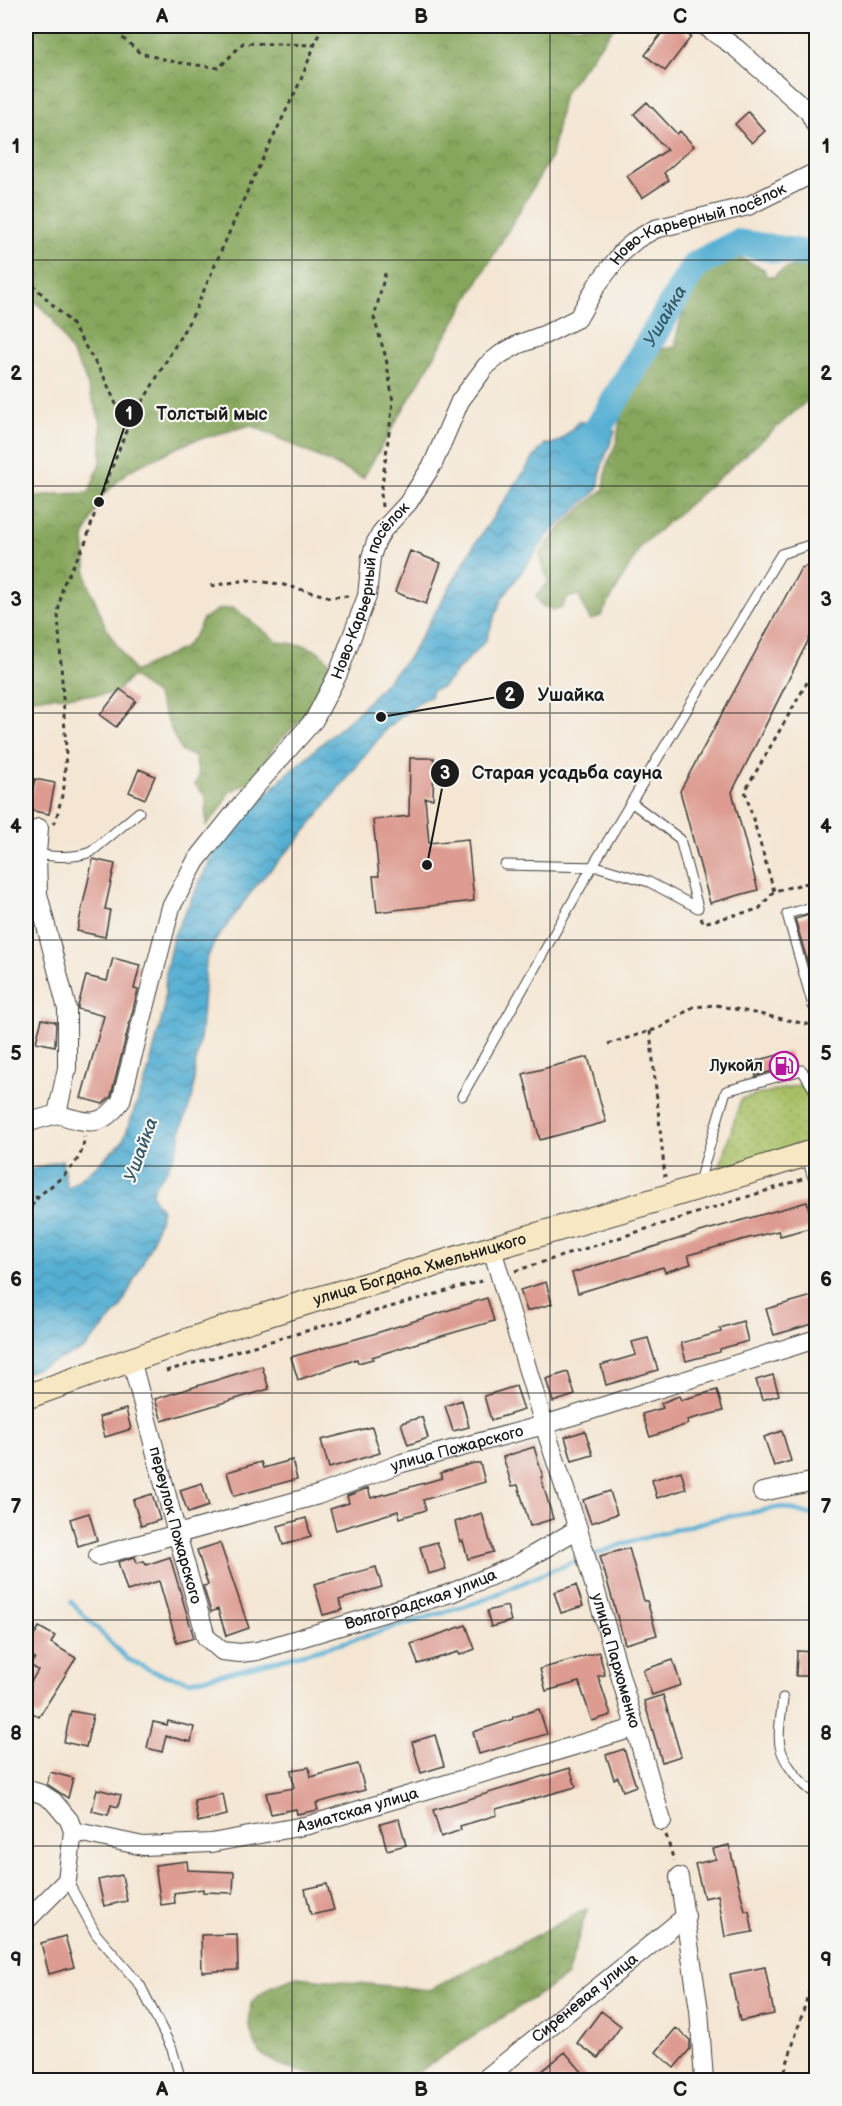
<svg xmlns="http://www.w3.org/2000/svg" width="842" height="2106" font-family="'Balsamiq Sans',sans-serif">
<defs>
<pattern id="grass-dots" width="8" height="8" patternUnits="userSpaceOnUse" patternTransform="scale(1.5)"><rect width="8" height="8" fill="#a8c066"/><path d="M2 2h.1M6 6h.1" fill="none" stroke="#90a458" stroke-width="1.8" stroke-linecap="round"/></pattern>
<pattern id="forest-crowns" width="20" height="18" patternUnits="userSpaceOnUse" patternTransform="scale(1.5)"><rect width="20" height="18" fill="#86a65b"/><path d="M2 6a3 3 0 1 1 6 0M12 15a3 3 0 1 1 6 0" fill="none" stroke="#6d864a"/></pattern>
<pattern id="water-waves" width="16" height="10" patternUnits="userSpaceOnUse" patternTransform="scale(1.5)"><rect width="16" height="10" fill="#55afd3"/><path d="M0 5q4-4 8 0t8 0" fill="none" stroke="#468eaa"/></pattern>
</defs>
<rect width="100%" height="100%" fill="#f6f6f2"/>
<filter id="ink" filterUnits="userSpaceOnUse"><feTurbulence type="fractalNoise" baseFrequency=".0167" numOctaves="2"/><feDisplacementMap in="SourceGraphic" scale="12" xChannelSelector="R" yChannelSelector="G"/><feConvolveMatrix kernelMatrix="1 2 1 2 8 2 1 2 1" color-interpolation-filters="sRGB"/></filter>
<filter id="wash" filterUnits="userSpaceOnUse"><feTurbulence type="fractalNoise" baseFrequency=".008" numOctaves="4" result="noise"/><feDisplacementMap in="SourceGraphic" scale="24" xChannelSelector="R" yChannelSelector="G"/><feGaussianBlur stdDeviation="1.35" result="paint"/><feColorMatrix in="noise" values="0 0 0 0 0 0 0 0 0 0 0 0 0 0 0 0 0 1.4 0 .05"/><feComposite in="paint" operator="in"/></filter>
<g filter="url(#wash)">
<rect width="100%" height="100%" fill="#f4e6d3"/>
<path fill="url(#grass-dots)" stroke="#626e41" stroke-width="1.5" d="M802,1084L816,1105V1141L719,1170L741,1099Z"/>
<path fill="url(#forest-crowns)" stroke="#51613c" stroke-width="1.5" d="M26,26H615L564,93L551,157L363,478L251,425L192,441L130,470L101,497L84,538L87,580L106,628L134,672L184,648L195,635L203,619L219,609L234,608L278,642L303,645L318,651L330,662L325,679L306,714L274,747L249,782L229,792L221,808L206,826V797L195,784L199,776L195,757L181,751L156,695L132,676L114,694L26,698V497L57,494L89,493L101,460V423L83,373L52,318L26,293Z
M735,256L764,269L766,276L774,277C782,266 804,264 816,265V393L641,546L601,616L591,620C584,613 584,603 578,595L567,598L562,607L553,610L542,606L536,596L549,581L541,563L540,554C557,528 580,509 604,489L607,465L617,441L622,406L653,358L662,349L676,347C675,329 691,289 702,273C709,264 724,259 735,256Z
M587,1909L567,1976L409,2078L345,2080L286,2068L259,2053L249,2027L251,2002L270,1987L297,1977L430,1990Z"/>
<path fill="url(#water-waves)" stroke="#386678" stroke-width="1.5" d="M579,421L615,431L602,465L598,489L548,535L501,600L486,640L442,687L432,690L430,697L422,700L386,729L300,838L258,883L215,941L206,961L201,1032L195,1067L193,1095L181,1130L179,1145L166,1171L155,1185L152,1193L155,1201L162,1210L151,1245L120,1309L84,1349L26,1373V1171L62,1160L67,1189L95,1167L123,1141L147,1076L164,1010L166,970L173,937L212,857L237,824L287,774L358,712L409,657L475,544L534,457L545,444C559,447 569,431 579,421Z"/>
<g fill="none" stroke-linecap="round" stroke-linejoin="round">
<path stroke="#55afd3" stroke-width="4.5" d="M590,1556L629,1542L715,1519L782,1507L816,1516
M71,1602L127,1659L157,1673L190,1681L240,1670L339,1644L481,1601L550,1571L582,1559"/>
<path stroke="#55afd3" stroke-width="28" id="s1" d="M577,459L602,422L695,265L738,243L816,255"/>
</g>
<g id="blocks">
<path fill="#dd9b91" d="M667,26H677L691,37L665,71L645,55Z
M647,102L677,134L680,131L694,146L664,173L669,180L642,198L627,176L667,150L634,114Z
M748,112L765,131L752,143L735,124Z
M410,551L441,563L426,604L395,592Z
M816,563V625L732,792L758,890L710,903L680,791L801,568Z
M120,689L136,701L116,727L100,715Z
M410,758H434L433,799L425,798L429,843L468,839L474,901L377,912L373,876H379L373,820L409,816Z
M139,769L155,776L145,799L129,792Z
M35,779L55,783L49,814L28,810Z
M93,859L115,864L105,909L110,910L105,937L77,931Z
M816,913V991L795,919Z
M113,958L140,965L134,989L138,990L111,1096L103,1104L81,1098L104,1016L78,1009V1006L86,976L107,981Z
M42,1019L56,1022L55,1046L36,1042Z
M789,1052L793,1065L756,1076L752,1062Z
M588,1057L606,1122L540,1140L523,1074Z
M807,1202L814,1227L780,1236L778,1231L745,1239L688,1255L691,1264L665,1272L663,1267L578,1293L572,1273L700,1232Z
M546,1282L552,1304L527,1311L520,1290Z
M816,1295V1323L774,1335L766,1309Z
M487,1298L494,1321L407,1346L372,1357L373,1359L358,1363L357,1359L298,1380L291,1357L370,1335Z
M743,1321L748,1341L720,1349V1352L686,1361L681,1343L721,1332L720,1328Z
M648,1338L658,1370L606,1385L601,1365L636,1355L632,1342Z
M262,1366L269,1389L162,1421L155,1399Z
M568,1372L575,1395L553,1402L546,1379Z
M773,1375L779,1395L762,1400L756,1380Z
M516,1386L524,1410L491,1420L484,1396Z
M717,1390L723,1411L687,1420L688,1424L650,1437L642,1414L663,1408L661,1403L679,1396L681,1400Z
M462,1400L469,1427L453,1431L445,1406Z
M126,1409L131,1429L105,1437L99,1417Z
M422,1417L428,1438L408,1445L401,1423Z
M372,1427L380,1453L329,1468L321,1440Z
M585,1431L593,1455L572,1461L565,1437Z
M782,1431L791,1461L774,1466L764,1437Z
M534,1447L543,1477H541L553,1519L530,1526L518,1485L512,1486L503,1457Z
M292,1460L297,1479L234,1496L227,1472L261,1462L263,1468Z
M474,1463H480L485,1482L423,1500L426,1510L400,1518L398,1511L336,1530L330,1509L349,1503L347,1496L368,1488L371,1498L442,1478L440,1473Z
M681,1471L686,1489L657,1498L652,1480Z
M202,1483L209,1506L188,1513L180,1490Z
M610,1491L617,1514L591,1523L583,1500Z
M152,1494L160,1520L141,1526L133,1500Z
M89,1513L97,1540L78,1546L70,1519Z
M482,1513L493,1552L468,1559L463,1541L460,1542L455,1522Z
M306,1518L311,1537L283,1545L278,1526Z
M437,1542L446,1569L428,1574L420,1547Z
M220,1543L249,1628L226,1636L218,1609L211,1612L203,1586L208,1585L197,1550Z
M629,1548L644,1601H647L657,1635L625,1644L600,1556Z
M135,1557L137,1563L144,1561L146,1565L170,1557L194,1638L177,1643L159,1581L127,1591L118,1562Z
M376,1567L382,1587L339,1600L342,1610L323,1615L314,1584Z
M576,1585L583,1606L561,1613L554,1592Z
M507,1606L511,1621L491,1627L487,1611Z
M466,1625L475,1649L460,1655L458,1652L418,1664L411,1644Z
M39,1627L55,1636L51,1643L76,1658L39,1717L26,1708V1690L38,1670L30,1665L35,1658L26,1652V1649Z
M797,1651L816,1652V1676H796Z
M599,1652L605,1675L598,1676L611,1715L592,1721L579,1682L546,1691L540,1669Z
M673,1660L681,1685L652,1695L643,1670Z
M663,1695L681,1756L662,1762L644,1701Z
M539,1709L547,1734L479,1754L473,1732L513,1719V1717Z
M71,1711L93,1715L86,1747L64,1742Z
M168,1721L194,1727L191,1742L166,1736L162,1752L147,1748L153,1722L167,1725Z
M435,1735L444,1766L421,1773L412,1742Z
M624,1749L636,1786L623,1791L618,1777L614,1779L606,1755Z
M358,1764L365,1790L316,1803L318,1810L297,1814L296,1809L271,1814L266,1793L294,1788L291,1770L309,1767L311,1777Z
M570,1768L576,1787L496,1809L497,1815L460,1826L461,1830L441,1837L433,1810Z
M50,1772L73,1778L68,1798L47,1784Z
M97,1789L121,1795L118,1807L111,1805L108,1815L92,1811Z
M223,1794L227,1815L198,1822L194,1800Z
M399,1819L406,1845L387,1850L380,1824Z
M729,1845L745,1911H749L753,1932L725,1937L718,1895L704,1898L695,1864L716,1859L713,1849Z
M187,1861L188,1870L234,1872L233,1893L203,1892V1889L174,1893L175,1903L161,1905L155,1865Z
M122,1875L127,1901L104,1906L98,1880Z
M327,1884L334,1910L311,1915L305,1889Z
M237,1934L238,1970L202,1972L201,1935Z
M65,1936L74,1967L49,1974L41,1943Z
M765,1967L774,2014L740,2021L730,1974Z
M601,2011L621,2026L598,2058L577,2043Z
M676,2028L690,2040V2049L674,2068L656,2052Z
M565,2052L589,2080H531Z"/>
</g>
</g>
<g filter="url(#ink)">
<use href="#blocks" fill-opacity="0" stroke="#3c3a37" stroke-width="1.5"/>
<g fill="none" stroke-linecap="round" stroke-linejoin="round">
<g stroke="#3c3a37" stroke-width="11">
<path id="lane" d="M26,852C48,856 68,860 91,852L139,812
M505,865L599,867L649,882L698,908L680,839L631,802
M812,907L787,914L813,1006L816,1005
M462,1096L592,867L781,554L816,543
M698,1185L726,1091L802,1070L816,1093
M783,1698C782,1713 777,1731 780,1746C784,1764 801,1784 816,1794
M67,1880L96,1934L140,1985L172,2049L181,2080"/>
</g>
<g stroke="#3c3a37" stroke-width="20">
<g id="street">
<path d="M705,26L736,48L809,112L816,126"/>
<path id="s2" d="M57,1114C87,1123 101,1129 121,1101L171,907L196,861L256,786L314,720L338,674L367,596L371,557L376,542L383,530L408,503L433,464L460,401L486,366L501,354L519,344L544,335L578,318L597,285L623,251L637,239L655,229L748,206L816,172"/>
<path d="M26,1123L57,1114L67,1068V1009L38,894L37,854L39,828"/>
<path d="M811,1153L816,1173"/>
<path id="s3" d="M492,1249L544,1425L578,1529L662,1821"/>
<path id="s4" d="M131,1359L177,1534L206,1637L222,1651L240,1653L257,1651L451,1593L514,1566L578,1529"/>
<path d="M762,1492L816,1481"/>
<path id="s5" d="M98,1556L318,1495L402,1463L544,1425L816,1339"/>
<path d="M26,1789L42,1794L53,1801L69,1820L73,1831L67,1880L26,1921"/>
<path id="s6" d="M73,1831L143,1846L211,1843L309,1825L634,1728"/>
<path d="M679,1877L699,2010L704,2080"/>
<path id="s7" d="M484,2080L686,1916"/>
</g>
</g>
<g stroke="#3c3a37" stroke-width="26">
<g id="secondary">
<path id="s8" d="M26,1397C118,1364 211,1331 305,1303C475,1252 647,1205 816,1151"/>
</g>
</g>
<path stroke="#3c3a37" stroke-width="3" stroke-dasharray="4.5 4.5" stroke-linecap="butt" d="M109,26L140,53L175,62L219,68L243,43L314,45
M26,278L71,323L104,377L127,429
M382,507L381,493L393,402L386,358L374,318L386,270
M211,586L247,580L280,584L330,597L350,596
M53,824L56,820L64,787L66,749L58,613L63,585L86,541L98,503L127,429L194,313L250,185L300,82L322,26
M774,891L745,791L816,667
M701,918L703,923L759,909L774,891L816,881
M650,1031L665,1177
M608,1044L660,1028L693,1007L716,1005L816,1026
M26,1199L38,1197
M26,1214C30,1208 35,1201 40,1195C58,1180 85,1163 84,1136
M515,1271L803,1179
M166,1371L485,1280
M666,1835L674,1861
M782,2080L816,1969"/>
<use href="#lane" stroke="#fff" stroke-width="9"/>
<use href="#street" stroke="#fff" stroke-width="18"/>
<use href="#secondary" stroke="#f7e8c3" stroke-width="24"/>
</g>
</g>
<path fill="none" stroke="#1c1c1c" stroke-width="1.5" stroke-opacity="0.55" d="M292,26V2080M550,26V2080M26,260H816M26,486H816M26,713H816M26,940H816M26,1166H816M26,1393H816M26,1620H816M26,1846H816"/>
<defs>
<g id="fuel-ring" transform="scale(1.5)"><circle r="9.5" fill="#f6f6f2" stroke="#b5179e" stroke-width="1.5"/><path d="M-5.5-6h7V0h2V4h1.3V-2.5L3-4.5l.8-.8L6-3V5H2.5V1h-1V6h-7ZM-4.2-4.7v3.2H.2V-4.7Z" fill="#b5179e"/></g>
</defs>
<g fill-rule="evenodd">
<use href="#fuel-ring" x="784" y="1066"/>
</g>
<g text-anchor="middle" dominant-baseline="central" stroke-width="4.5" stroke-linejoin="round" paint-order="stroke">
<g font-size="16" fill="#1c1c1c" stroke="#f6f6f2">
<text stroke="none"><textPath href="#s2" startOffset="1174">Ново-Карьерный посёлок</textPath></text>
<text stroke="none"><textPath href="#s2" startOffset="652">Ново-Карьерный посёлок</textPath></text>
<text stroke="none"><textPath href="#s8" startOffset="414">улица Богдана Хмельницкого</textPath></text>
<text stroke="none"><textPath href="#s5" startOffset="375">улица Пожарского</textPath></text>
<text stroke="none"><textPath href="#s4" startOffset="172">переулок Пожарского</textPath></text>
<text stroke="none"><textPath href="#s4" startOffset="516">Волгоградская улица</textPath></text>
<text stroke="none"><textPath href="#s3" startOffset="430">улица Пархоменко</textPath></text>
<text stroke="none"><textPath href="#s6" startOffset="290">Азиатская улица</textPath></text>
<text stroke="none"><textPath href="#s7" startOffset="130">Сиреневая улица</textPath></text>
</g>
<g font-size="16" font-weight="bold" fill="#1c1c1c" stroke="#f6f6f2" text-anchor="end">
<text x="763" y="1066">Лукойл</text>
</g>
<g font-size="18" font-style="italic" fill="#335765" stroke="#f6f6f2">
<text stroke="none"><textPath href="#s1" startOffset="168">Ушайка</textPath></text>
<text transform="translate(141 1150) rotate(-70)">Ушайка</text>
</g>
</g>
<path fill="none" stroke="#1c1c1c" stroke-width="2" d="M99 502L129 413M381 717L510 695M427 865L445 773"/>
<g fill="#1c1c1c" stroke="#f6f6f2" stroke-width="2">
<circle cx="99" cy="502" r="6"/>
<circle cx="381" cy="717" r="6"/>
<circle cx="427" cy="865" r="6"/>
<circle cx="129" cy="413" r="15"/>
<circle cx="510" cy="695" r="15"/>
<circle cx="445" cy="773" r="15"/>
</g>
<g font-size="18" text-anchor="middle" font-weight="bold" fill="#fff">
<text x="129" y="420">1</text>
<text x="510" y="701">2</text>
<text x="445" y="779">3</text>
</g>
<g font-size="18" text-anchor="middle" font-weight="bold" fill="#1c1c1c" stroke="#f6f6f2" stroke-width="4.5" stroke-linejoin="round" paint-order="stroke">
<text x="212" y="420">Толстый мыс</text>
<text x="571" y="701">Ушайка</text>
<text x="567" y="779">Старая усадьба сауна</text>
</g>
<rect width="842" height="2106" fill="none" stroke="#f6f6f2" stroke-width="66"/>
<rect x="33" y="33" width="776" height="2040" fill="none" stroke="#1c1c1c" stroke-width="2"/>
<g font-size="20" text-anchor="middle" font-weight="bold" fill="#1c1c1c">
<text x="162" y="23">A</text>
<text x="421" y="23">B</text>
<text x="680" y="23">C</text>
<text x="16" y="153">1</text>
<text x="826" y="153">1</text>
<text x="16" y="380">2</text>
<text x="826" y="380">2</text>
<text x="16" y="606">3</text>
<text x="826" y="606">3</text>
<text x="16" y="833">4</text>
<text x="826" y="833">4</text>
<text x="16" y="1060">5</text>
<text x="826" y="1060">5</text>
<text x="16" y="1286">6</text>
<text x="826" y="1286">6</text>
<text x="16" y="1513">7</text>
<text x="826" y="1513">7</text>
<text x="16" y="1740">8</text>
<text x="826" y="1740">8</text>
<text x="16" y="1966">9</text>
<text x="826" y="1966">9</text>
<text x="162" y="2096">A</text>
<text x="421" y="2096">B</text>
<text x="680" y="2096">C</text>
</g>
</svg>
